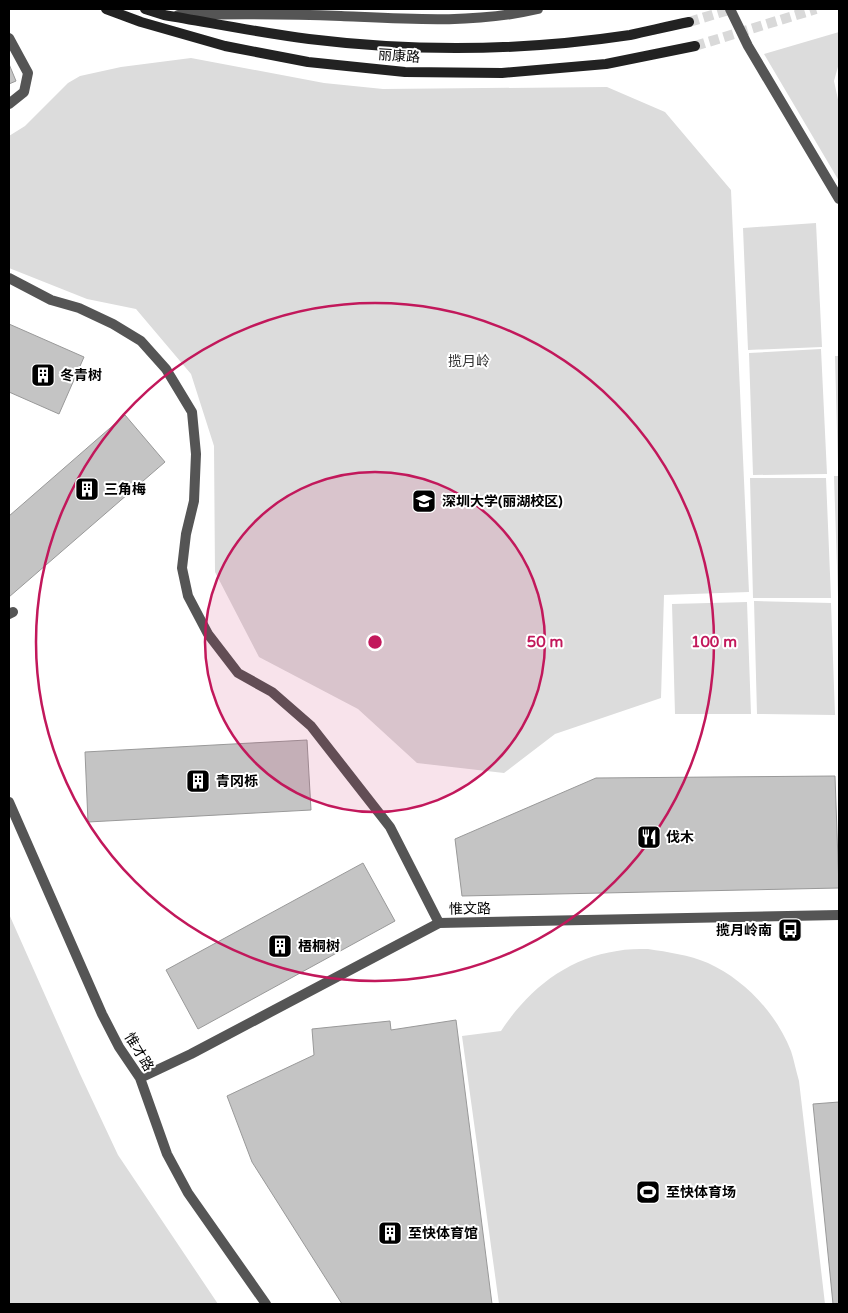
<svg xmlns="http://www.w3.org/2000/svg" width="848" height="1313" font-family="'Varela Round','Noto Sans SC',sans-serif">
<rect width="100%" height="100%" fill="#fff"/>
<path fill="#dcdcdc" d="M839,32V63L834,81L839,104V181L764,54Z
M191,58L324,83L383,89L607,87L665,112L731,190L749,592L664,595L661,698L555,734L504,773L417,763L358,709L259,657L215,572L214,446L191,374L136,309L87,299L9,268V136L25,126L68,83L80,76L121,67Z
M816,223L822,347L748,350L743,228Z
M821,349L827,474L753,475L749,353Z
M835,356H839L838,468Z
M834,476H839V597H838Z
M750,478H826L831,598H753Z
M754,601L831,603L835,715L757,714Z
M747,602L751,714H675L672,604Z
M9,914L80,1074L118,1155L218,1304H9Z
M648,949C668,952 689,955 708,963C745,980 776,1013 791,1051C794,1060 796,1071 799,1081L825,1304H499L462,1036L501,1031C528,990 567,958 617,951C627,949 638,949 648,949Z"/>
<path fill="#c4c4c4" stroke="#999" d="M9,64L16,81L9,84Z
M9,324L84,357L59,414L9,392Z
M125,415L165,462L9,597V516Z
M307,740L311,810L88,822L85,752Z
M835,776L839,888L462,896L455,839L596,778Z
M363,863L395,921L198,1029L166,970Z
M456,1020L492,1304H342L252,1162L227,1096L314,1055L312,1029L390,1021L391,1030Z
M839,1102V1304H833L813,1104Z"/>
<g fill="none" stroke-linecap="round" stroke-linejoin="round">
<path stroke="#d9d9d9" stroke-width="10" stroke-dasharray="10 5" stroke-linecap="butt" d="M689,22L732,9
M695,46L816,9"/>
<path stroke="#555" stroke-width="10" d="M730,9L748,46L839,199
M178,15C232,14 287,14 341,16C407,19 474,24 538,9
M9,38L28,73L24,92L9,104
M9,278L51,300L79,308L113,324L141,341L166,369L192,412L196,454L194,501L186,534L182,568L188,596L208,634L238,673L272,692L311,726L390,827L439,923
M9,614L13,612
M9,802L102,1014L119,1047L140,1078L167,1154L188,1193L266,1304
M140,1078L191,1054L439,923L839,915"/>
<path stroke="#222" stroke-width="10" d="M106,9L141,22L225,46L308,62L405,72L502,73L606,64L695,46
M145,9L164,15C212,23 261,33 309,39C415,52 524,51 630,35C649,31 669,26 689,22"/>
</g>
<circle cx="375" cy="642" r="170" fill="#c2185b" fill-opacity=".12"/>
<g fill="none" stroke="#c2185b" stroke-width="2.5">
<circle cx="375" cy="642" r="170"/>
<circle cx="375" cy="642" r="339"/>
</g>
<defs>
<g id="building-square" transform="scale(1.25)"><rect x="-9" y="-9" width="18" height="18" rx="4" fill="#000" stroke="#fff"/><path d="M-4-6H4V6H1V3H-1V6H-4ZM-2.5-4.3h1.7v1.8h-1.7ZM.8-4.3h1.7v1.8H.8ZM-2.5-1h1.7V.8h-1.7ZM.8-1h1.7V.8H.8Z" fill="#fff"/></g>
<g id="university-square" transform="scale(1.25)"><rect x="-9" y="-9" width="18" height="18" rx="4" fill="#000" stroke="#fff"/><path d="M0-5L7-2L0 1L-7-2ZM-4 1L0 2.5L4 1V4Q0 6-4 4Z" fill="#fff"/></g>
<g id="restaurant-square" transform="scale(1.25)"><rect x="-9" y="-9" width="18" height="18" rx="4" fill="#000" stroke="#fff"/><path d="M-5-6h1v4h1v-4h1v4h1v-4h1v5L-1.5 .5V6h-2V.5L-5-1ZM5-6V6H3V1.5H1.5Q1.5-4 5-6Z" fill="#fff"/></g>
<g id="bus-square" transform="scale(1.25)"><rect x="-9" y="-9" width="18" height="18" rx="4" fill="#000" stroke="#fff"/><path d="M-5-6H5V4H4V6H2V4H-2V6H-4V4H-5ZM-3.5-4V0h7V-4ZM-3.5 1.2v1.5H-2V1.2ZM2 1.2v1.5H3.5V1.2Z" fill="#fff"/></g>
<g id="stadium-square" transform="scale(1.25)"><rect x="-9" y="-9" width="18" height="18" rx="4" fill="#000" stroke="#fff"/><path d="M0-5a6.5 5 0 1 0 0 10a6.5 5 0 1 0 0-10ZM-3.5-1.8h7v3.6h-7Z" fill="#fff"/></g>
</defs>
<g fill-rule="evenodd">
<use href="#building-square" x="43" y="375"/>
<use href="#building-square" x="87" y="489"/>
<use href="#university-square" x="424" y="501"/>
<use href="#building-square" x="198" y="781"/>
<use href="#restaurant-square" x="649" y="837"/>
<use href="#bus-square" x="790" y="930"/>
<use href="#building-square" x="280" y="946"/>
<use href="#stadium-square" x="648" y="1192"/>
<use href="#building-square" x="390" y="1233"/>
</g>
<g text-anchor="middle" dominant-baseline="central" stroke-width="4" stroke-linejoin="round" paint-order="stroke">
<g font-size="14" fill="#000" stroke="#fff">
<text transform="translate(399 56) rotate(4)">丽康路</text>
<text transform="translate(470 909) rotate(-1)">惟文路</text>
<text transform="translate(139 1052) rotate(59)">惟才路</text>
</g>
<g font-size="14" fill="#333" stroke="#fff">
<text x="469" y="361">揽月岭</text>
</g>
<g font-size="14" font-weight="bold" fill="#000" stroke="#fff" text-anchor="start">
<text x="60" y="375">冬青树</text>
<text x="104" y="489">三角梅</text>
<text x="442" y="501">深圳大学(丽湖校区)</text>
<text x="216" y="781">青冈栎</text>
<text x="666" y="837">伐木</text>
<text x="772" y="930" text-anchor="end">揽月岭南</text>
<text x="298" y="946">梧桐树</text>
<text x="666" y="1192">至快体育场</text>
<text x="408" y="1233">至快体育馆</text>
</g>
</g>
<circle cx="375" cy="642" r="8" fill="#c2185b" stroke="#fff" stroke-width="2.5"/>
<g font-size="15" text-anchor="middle" font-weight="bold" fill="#c2185b" stroke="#fff" stroke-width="4" stroke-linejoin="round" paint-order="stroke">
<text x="545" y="647">50 m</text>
<text x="714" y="647">100 m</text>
</g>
<rect width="848" height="1313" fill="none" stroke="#000000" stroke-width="20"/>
</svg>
